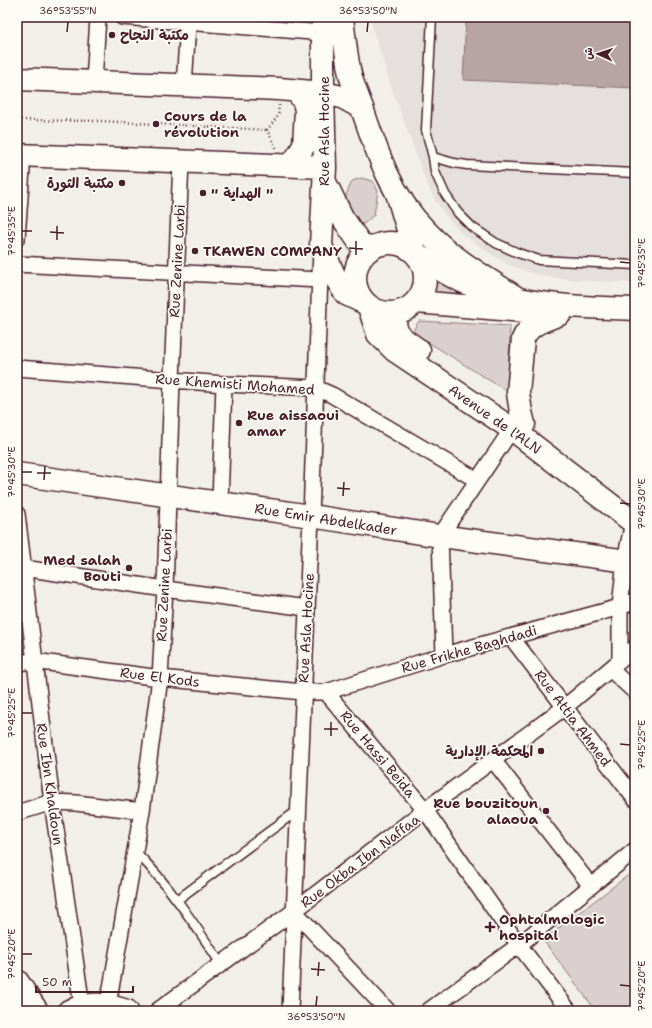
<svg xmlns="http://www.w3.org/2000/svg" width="652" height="1028" font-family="'Shantell Sans','Playpen Sans Arabic',sans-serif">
<rect width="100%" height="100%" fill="#f2efeb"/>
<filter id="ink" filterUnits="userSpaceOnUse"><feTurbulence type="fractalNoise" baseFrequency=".025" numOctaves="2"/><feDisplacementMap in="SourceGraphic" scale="8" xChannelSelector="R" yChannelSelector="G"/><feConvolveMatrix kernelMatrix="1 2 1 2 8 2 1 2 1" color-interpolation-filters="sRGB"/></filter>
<g filter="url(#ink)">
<path fill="#e5dfdd" d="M371,17H466L463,80L635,88V283L592,281L546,277L531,273L509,265L489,253L465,236L450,221L436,202L427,184L391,86L373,30Z"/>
<path fill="#d9d0cf" stroke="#92787d" d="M361,178L373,181L378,191L374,215L365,223L355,227L344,200L352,181Z
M440,276L485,297L432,294Z
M419,321L510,326L508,392L412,332Z
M635,870V1011H596L543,940Z"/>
<path fill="#b7a5a6" stroke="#8b6f75" d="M466,17H635V88L463,80Z"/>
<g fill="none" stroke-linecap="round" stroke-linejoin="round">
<g stroke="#4a1f2b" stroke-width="11">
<path id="lane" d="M432,17L426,130L433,157L435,172L445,194L458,213L472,227L496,243L518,253L539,260L635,265
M433,157L454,163L467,165L635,173
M136,852C169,885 195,925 221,964
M177,900L298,810"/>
</g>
<g stroke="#4a1f2b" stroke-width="18">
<path id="street" d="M122,17L324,33
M94,82L98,17
M184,86L188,23
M17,238L23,155
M17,264L319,280
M17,368L224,384L316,388L332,395L477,480
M220,503L224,384
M17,514L52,802L82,1006
M17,568H23L165,589L307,608
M511,637L635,799
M444,655L440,536L512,429
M620,661V607L625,560L633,522L635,519
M17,663L34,661L160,678L303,692H326L444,655L620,607L635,601
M610,669L635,692
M326,692L425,810L519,945L569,1011
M493,760L591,886
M17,813L52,802L76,803L142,811
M294,911L388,1011
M108,1005L142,811L160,678L165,589L172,380L181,161
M157,1011L294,911L425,810L565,707L635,648
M290,1011L311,516L321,249
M428,1011L519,945L635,850"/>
</g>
<g stroke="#4a1f2b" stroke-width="25">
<path id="secondary" d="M323,17V93
M342,17C344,36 346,55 350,74C353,86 358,97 362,108C377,153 392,197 426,231C451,258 483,276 514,296
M17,474L311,516L440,536L635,562"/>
</g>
<g stroke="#4a1f2b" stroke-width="25">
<path id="primary" d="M17,79L279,89L323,93L342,97L362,108
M323,93L325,167L321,246L335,277L346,294L365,303
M17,155L325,167
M291,165L299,154L304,145L306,110L304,102L297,91
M325,182L342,217L366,252
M397,193C400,202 413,250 417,254C422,258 429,262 435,266C493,305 567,307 635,309
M355 278a35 35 0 1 1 70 0a35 35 0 1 1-70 0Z
M416,302L525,311
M369,307L378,334L394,350L512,429L633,522
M397,313C390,333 404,340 419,350
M524,424L521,412L518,393L523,339C529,323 546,320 560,314
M17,981L37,1011
M69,1011C93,1002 103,1003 127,1011"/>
</g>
<path stroke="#4a1f2b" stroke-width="2.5" stroke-dasharray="1 3" stroke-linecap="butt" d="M17,120L101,121L267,130
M276,148L267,130L278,116L279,105"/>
<use href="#lane" stroke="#fdfcf7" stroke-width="8"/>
<use href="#street" stroke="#fdfcf7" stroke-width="15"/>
<use href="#secondary" stroke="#fdfcf7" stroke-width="22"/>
<use href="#primary" stroke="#fdfcf7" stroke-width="22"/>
</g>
</g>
<path fill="none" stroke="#4a1f2b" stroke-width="1.5" d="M67,32L68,22M367,32L368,22M22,231H32M50,232L64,233M57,240V226M349,248L363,249M356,255V241M620,262L630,263M22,472H32M37,473H51M44,480L45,466M337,488L350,489M343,496L344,482M620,503L630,504M22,713H32M324,729H338M331,736V722M620,744L630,745M22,954H32M311,969L325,970M318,976L319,962M620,985L630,986M316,1006L317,996"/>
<g fill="#4a1f2b" stroke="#fdfcf7" stroke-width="1.5">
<circle cx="112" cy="35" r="4"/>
<circle cx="156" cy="124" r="4"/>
<circle cx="122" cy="183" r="4"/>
<circle cx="203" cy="193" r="4"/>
<circle cx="195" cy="251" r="4"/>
<circle cx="239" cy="423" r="4"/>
<circle cx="129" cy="568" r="4"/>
<circle cx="541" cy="751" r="4"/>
<circle cx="546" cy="811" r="4"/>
<path d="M488 921h4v4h4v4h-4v4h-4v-4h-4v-4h4z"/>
</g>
<g text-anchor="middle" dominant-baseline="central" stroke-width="3.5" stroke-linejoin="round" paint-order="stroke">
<g font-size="14" font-weight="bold" fill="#4a1f2b" stroke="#fdfcf7" text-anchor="start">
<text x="120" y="35">مكتبة النجاح</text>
<text x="164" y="116">Cours de la<tspan x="164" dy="16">révolution</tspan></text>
<text x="114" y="183" text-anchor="end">مكتبة الثورة</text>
<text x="211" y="193">" الهداية "</text>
<text x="203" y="251">TKAWEN COMPANY</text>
<text x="247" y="415">Rue aissaoui<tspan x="247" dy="16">amar</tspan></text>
<text x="121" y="560" text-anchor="end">Med salah<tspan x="121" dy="16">Bouti</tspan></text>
<text x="533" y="751" text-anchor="end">المحكمة الإدارية</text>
<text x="538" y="803" text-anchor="end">Rue bouzitoun<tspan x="538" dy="16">alaoua</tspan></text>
<text x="499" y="919">Ophtalmologic<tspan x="499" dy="16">hospital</tspan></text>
</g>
<g font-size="14" fill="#4a1f2b" stroke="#fdfcf7">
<text transform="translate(324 131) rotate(-90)">Rue Asla Hocine</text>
<text transform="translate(177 261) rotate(-87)">Rue Zenine Larbi</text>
<text transform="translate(235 384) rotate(4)">Rue Khemisti Mohamed</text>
<text transform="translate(495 419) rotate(35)">Avenue de l'ALN</text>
<text transform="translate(326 519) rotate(9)">Rue Emir Abdelkader</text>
<text transform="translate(164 585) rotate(-87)">Rue Zenine Larbi</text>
<text transform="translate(306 628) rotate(-87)">Rue Asla Hocine</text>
<text transform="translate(469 649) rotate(-16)">Rue Frikhe Baghdadi</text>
<text transform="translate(160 677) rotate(7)">Rue El Kods</text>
<text transform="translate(573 718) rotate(53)">Rue Attia Ahmed</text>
<text transform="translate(378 754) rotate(50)">Rue Hassi Beida</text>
<text transform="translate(50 784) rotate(82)">Rue Ibn Khaldoun</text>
<text transform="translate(360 861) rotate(-37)">Rue Okba Ibn Naffaa</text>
</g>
</g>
<rect width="652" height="1028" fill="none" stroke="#fdfcf7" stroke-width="44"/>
<g transform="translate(598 54) rotate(273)" stroke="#fdfcf7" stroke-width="3" paint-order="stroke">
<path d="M0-3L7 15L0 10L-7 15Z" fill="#4a1f2b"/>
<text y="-6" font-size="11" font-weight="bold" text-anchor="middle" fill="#4a1f2b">ش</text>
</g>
<path d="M36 986v6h97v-6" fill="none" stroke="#4a1f2b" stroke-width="2"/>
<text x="42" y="986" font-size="12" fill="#4a1f2b" stroke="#fdfcf7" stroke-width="3" paint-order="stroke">50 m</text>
<rect x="22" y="22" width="608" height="984" fill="none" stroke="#4a1f2b" stroke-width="1.5"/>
<g font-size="10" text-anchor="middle" fill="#4a1f2b">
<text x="68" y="14">36°53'55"N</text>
<text x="368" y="14">36°53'50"N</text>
<text transform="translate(11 231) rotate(-90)" y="4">7°45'35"E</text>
<text transform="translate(641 263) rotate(-90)" y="4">7°45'35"E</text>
<text transform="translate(11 472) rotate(-90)" y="4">7°45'30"E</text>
<text transform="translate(641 504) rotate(-90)" y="4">7°45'30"E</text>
<text transform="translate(11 713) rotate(-90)" y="4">7°45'25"E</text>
<text transform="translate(641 745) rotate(-90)" y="4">7°45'25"E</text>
<text transform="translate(11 954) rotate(-90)" y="4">7°45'20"E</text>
<text transform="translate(641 986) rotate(-90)" y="4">7°45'20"E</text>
<text x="316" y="1020">36°53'50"N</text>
</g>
</svg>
